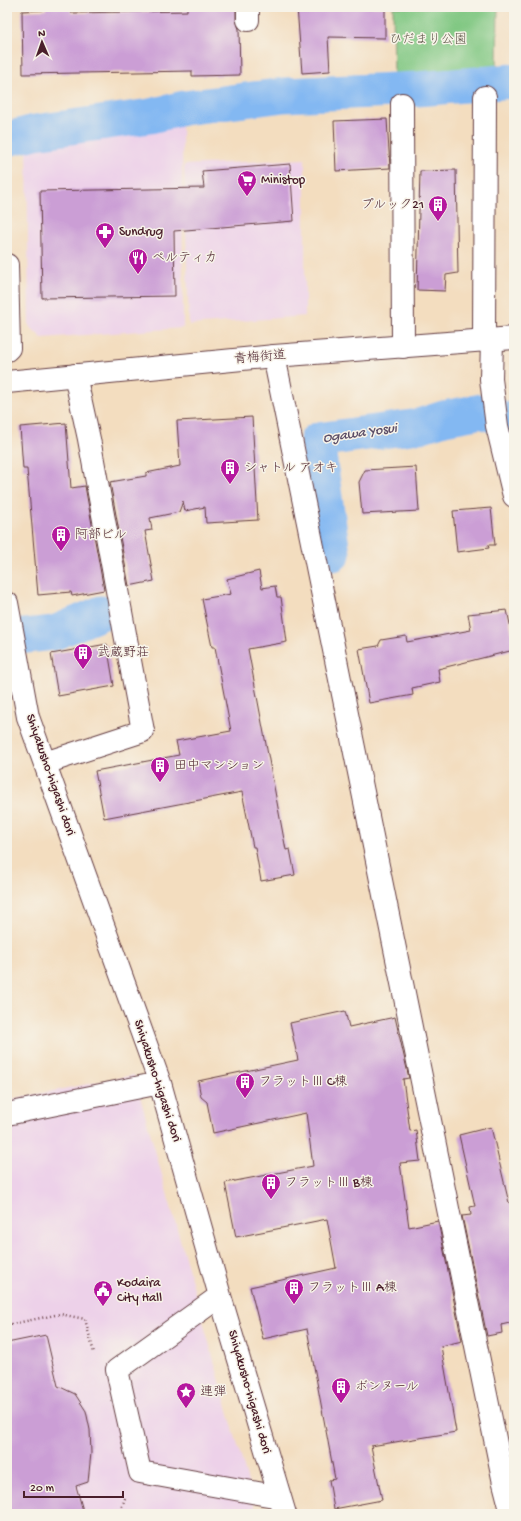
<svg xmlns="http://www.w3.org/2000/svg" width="521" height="1521" font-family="'Gochi Hand','Klee One',sans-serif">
<rect width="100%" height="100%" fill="#f7f3e8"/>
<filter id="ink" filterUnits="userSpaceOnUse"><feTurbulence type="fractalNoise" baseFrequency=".025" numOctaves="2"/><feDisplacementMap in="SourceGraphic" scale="8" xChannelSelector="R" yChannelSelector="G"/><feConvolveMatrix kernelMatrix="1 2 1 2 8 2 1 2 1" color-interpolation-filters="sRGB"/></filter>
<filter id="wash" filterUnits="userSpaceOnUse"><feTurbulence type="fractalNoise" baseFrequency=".012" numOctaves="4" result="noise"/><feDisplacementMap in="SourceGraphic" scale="16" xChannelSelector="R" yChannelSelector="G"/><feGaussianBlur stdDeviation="0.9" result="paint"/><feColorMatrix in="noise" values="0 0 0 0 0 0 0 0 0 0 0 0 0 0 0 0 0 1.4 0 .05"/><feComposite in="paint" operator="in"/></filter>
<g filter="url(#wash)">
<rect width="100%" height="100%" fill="#f3ddbf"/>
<path fill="#edd1e9" d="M182,116L183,328L42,338L29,326L27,139Z
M305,159V316L189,325L184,165Z
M134,1075L257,1514H7V1100Z"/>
<path fill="#81c883" stroke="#667457" d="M393,7H498L497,66L394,77Z"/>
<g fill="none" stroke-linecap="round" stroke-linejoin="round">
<path stroke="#83b8f2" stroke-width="35" d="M7,139L35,132L150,116L184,108L284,95L417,89L514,81
M333,554L317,440L419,426L444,418L482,411L514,423
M7,638L54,633L101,613"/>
</g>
<g id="blocks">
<path fill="#cb9ed5" d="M46,7H71V13L187,11V7H236V20L239,29L240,75L192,76V71L23,74L22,11L46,10Z
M297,7H385V38L328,37L330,71L302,73Z
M387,119L390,168L336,171L334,121Z
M290,164L294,221L174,231L175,296L42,298L40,191L204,188L202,171Z
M456,170L458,273L446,275L445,291L417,290L420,171Z
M252,417L258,520L206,523L205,507L185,511L183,501L179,512L150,518L152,530L145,531L154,581L129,586L110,482L146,476V473L180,466L177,421Z
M66,423L71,488L85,486L104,590L72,596L71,592L38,595L27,469H23L20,427Z
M416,467L419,511L362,514L359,482L365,470Z
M491,508L495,545H488L489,548L457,552L453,511Z
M259,571L262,588L275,586L277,597H281L287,642L248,649L286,850L290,849L295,875L261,881L255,847H253L242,792L104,818L95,771L179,755L176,741L231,731L215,647H212L202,599L231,594L227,579Z
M507,610L514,643V650L438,669L440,682L412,688L413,695L369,703L359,649L378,646L381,640L406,636L407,642L471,630L468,614Z
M107,644L114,686L58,696L51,654Z
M345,1011L349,1027L395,1017L409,1078L403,1079L410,1131L416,1130L420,1161L400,1163L409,1227L438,1221L462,1341L441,1346L456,1432L371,1446L382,1500L334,1509L329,1480L335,1479L307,1329L263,1339L250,1287L336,1268L327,1219L236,1237L225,1183L313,1166L306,1113L213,1133L207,1102L201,1097L198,1081L298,1060L290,1023Z
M491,1127L509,1203L514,1202V1322L501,1325L502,1333L487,1336L462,1216L471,1215L470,1207L475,1206L459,1135Z
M46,1335L58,1386L75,1394L86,1411L90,1430L91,1453L88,1482L76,1486L84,1514H7V1343Z"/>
</g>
</g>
<g filter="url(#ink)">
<use href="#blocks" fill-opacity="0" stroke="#633c41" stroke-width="1"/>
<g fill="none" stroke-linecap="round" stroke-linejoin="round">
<g stroke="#633c41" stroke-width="24">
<path id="minor" d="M248,20V7
M402,104L403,347
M7,265L9,348L7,350
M492,340L491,379L497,426L514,496
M484,341L485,97
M274,356L504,1483L512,1514
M7,603L28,717L160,1083L220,1296L285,1514
M45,763L143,731L89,439L75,375
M7,1114L160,1083
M220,1296L117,1370L140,1472L280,1497"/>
</g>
<g stroke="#633c41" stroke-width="24">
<path id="major" d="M7,382L274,356L514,338"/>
</g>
<path stroke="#633c41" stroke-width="2.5" stroke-dasharray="1 3" stroke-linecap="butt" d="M7,1325L60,1314L85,1319L94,1353
M119,1514L126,1496"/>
<use href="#minor" stroke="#fff" stroke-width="22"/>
<use href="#major" stroke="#fff" stroke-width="22"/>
</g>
</g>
<defs>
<g id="supermarket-pin" transform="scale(1)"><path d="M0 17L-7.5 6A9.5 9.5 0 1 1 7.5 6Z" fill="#b5179e" stroke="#f7f3e8"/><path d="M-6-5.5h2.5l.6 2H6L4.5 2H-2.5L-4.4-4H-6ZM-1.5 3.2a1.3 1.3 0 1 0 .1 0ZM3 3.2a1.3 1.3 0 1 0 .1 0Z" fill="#fff"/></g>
<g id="building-pin" transform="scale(1)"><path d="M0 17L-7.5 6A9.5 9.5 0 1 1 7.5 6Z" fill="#b5179e" stroke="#f7f3e8"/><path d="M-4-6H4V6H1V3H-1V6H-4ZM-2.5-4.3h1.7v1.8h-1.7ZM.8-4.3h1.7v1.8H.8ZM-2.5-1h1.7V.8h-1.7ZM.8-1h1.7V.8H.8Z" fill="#fff"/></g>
<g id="pharmacy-pin" transform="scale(1)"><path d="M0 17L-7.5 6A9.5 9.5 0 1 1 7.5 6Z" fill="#b5179e" stroke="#f7f3e8"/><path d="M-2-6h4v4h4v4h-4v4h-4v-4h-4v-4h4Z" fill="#fff"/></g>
<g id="restaurant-pin" transform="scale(1)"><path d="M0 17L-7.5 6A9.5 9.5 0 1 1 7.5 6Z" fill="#b5179e" stroke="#f7f3e8"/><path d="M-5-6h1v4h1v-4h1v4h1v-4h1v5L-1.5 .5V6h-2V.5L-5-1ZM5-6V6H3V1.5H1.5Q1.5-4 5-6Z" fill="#fff"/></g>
<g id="civic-pin" transform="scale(1)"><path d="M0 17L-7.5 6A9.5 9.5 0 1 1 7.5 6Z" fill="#b5179e" stroke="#f7f3e8"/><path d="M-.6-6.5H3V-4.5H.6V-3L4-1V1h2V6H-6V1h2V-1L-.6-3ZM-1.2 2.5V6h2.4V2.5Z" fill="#fff"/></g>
<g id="sight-pin" transform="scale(1)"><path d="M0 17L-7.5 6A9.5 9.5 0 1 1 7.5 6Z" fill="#b5179e" stroke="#f7f3e8"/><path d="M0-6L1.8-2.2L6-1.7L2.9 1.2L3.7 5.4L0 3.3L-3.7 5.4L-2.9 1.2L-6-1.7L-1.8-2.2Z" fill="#fff"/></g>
</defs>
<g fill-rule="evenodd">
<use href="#supermarket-pin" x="247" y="180"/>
<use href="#building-pin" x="438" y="205"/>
<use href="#pharmacy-pin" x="105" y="232"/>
<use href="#restaurant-pin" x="138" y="258"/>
<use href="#building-pin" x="230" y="468"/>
<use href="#building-pin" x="61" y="535"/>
<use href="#building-pin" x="83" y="653"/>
<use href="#building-pin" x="160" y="766"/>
<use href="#building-pin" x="245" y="1082"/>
<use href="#building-pin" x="271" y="1183"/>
<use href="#building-pin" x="294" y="1288"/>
<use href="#civic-pin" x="103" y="1290"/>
<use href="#building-pin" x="341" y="1387"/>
<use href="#sight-pin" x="186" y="1392"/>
</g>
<g text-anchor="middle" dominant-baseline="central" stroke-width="3" stroke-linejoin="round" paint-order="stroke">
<g font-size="13" fill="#5a5245" stroke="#f7f3e8">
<text x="428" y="40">ひだまり公園</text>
</g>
<g font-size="13" fill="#4a1f2b" stroke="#f7f3e8" text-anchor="start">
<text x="261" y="180">Ministop</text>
<text x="424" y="205" text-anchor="end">ブルック21</text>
<text x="119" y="232">Sundrug</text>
<text x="152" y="258">ペルティカ</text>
<text x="244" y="468">シャトル アオキ</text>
<text x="75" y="535">阿部ビル</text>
<text x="97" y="653">武蔵野荘</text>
<text x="174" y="766">田中マンション</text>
<text x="259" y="1082">フラットⅢ C棟</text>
<text x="285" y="1183">フラットⅢ B棟</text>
<text x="117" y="1283">Kodaira<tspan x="117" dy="15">City Hall</tspan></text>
<text x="308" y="1288">フラットⅢ A棟</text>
<text x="355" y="1387">ボンヌール</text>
<text x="200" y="1392">連弾</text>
</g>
<g font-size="13" fill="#4a1f2b" stroke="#f7f3e8">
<text transform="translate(260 358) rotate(-5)">青梅街道</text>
<text transform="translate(50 775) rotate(71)">Shiyakusho-higashi dori</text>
<text transform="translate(157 1081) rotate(72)">Shiyakusho-higashi dori</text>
<text transform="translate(249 1392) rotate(74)">Shiyakusho-higashi dori</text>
</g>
<g font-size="14" font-style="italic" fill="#5b4d67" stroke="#f7f3e8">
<text transform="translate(360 434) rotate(-8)">Ogawa Yosui</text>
</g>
</g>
<rect width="521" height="1521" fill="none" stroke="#f7f3e8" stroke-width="24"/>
<g transform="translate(42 42) rotate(358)" stroke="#f7f3e8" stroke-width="3" paint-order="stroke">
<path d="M0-3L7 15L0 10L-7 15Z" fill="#4a1f2b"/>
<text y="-6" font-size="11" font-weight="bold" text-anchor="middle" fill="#4a1f2b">N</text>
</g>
<path d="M24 1491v6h99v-6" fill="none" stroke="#4a1f2b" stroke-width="2"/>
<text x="30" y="1491" font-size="12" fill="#4a1f2b" stroke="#f7f3e8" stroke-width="3" paint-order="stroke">20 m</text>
</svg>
